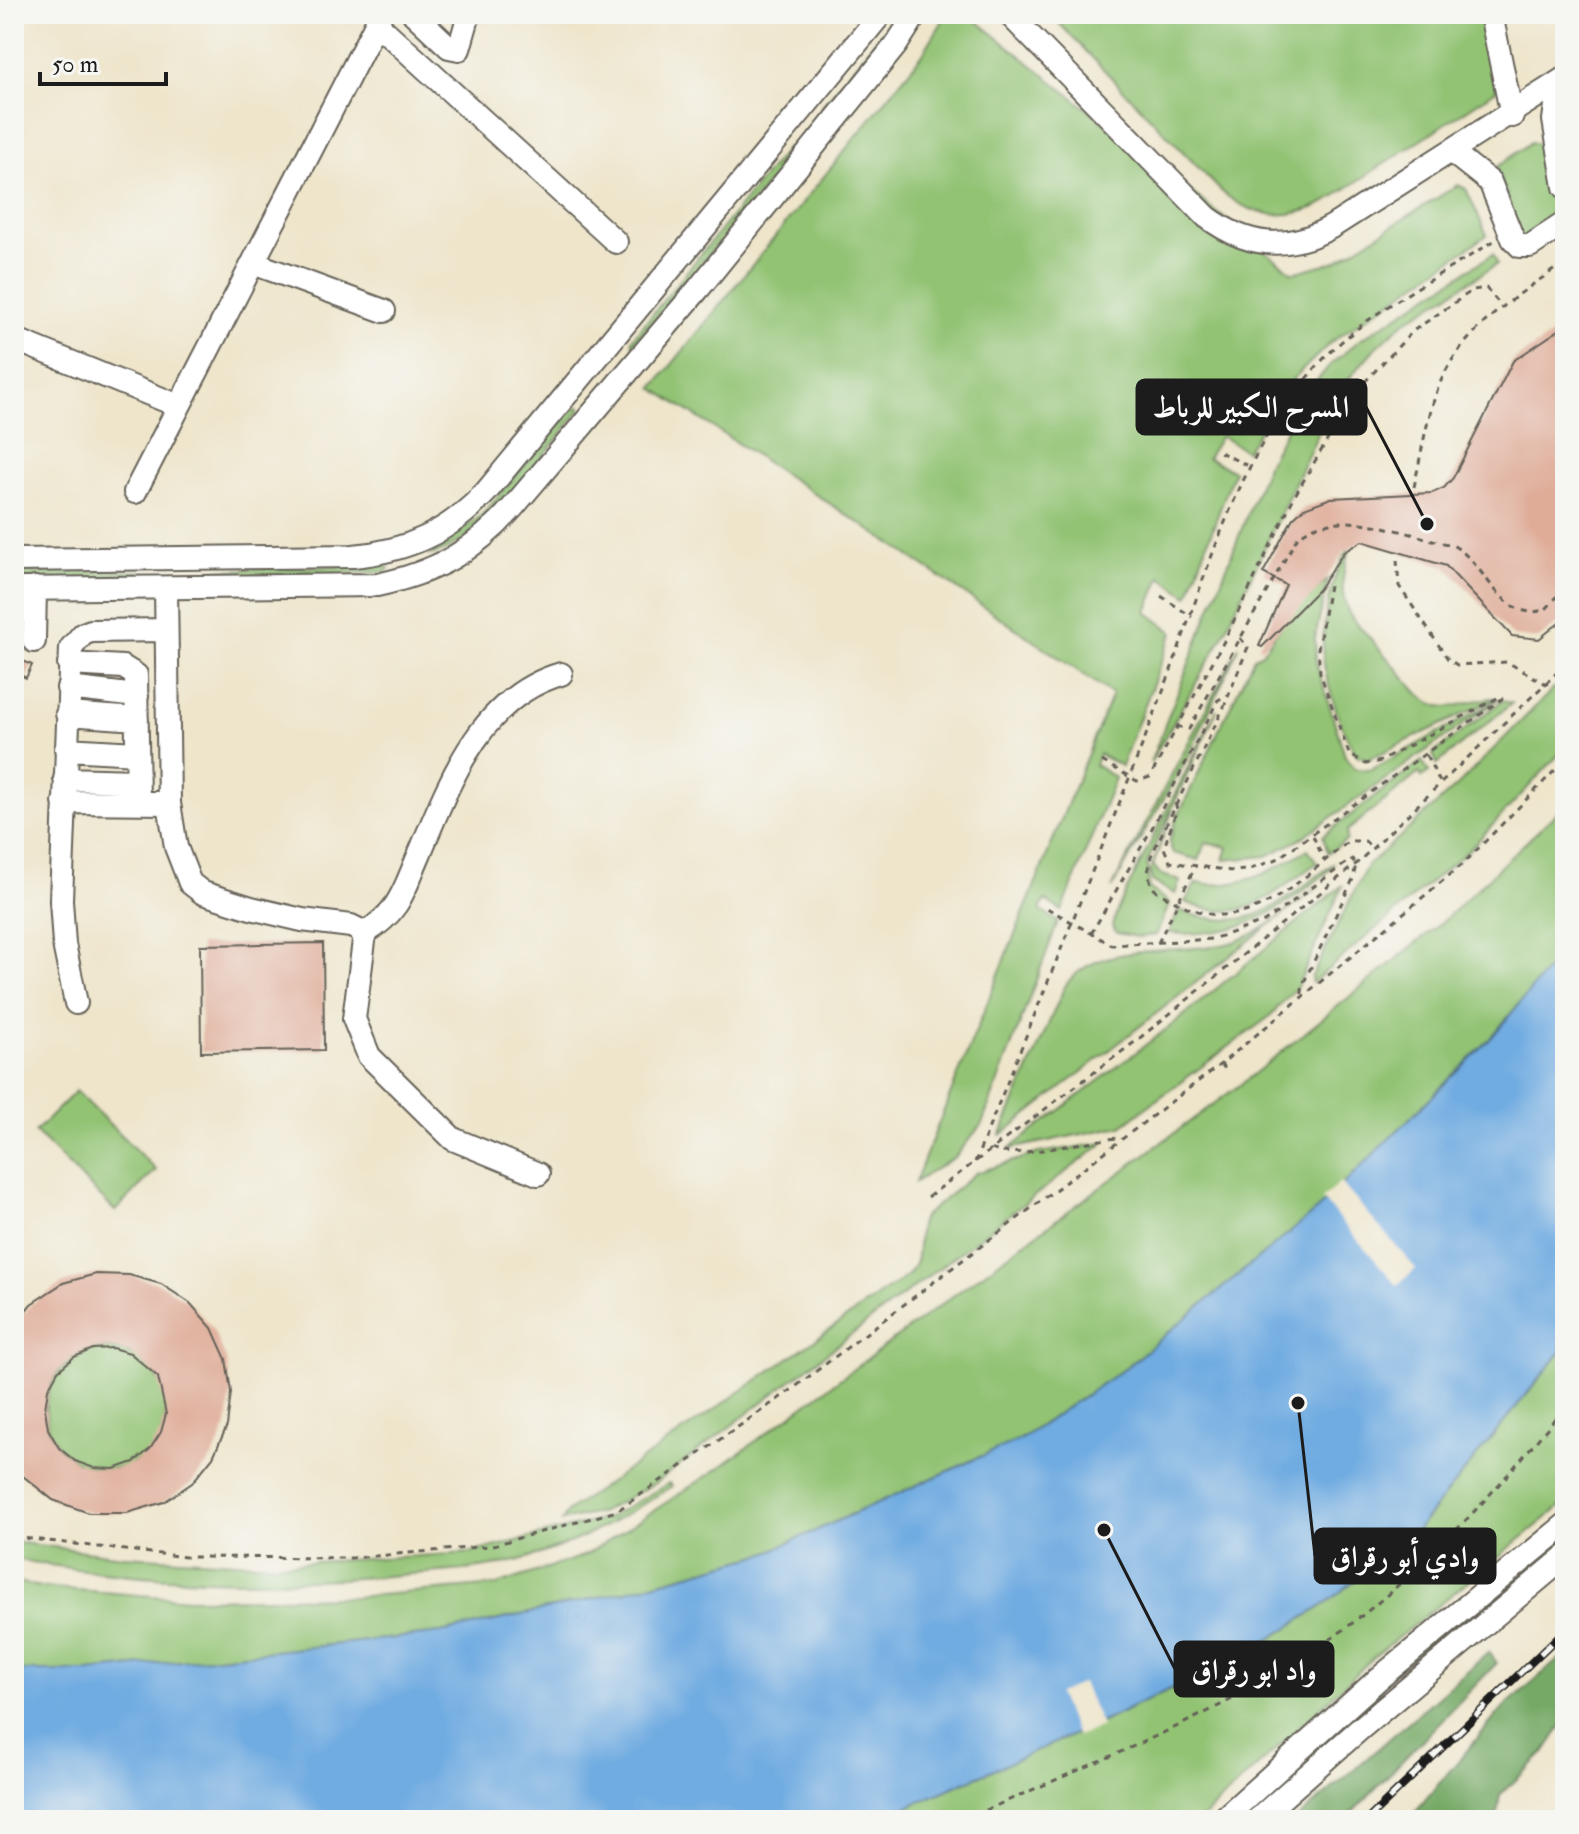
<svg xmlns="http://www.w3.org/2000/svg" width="1579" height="1834" font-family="'IM FELL Double Pica',Amiri,serif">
<rect width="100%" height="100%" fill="#f6f6f2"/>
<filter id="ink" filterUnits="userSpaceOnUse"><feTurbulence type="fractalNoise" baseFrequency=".0125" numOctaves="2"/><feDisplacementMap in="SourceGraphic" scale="16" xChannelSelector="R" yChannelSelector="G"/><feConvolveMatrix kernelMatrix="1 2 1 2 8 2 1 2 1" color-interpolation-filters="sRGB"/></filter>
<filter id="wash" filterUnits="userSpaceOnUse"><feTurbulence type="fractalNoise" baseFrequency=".006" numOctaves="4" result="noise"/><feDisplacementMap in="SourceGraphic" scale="32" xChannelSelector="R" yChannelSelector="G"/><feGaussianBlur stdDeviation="1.8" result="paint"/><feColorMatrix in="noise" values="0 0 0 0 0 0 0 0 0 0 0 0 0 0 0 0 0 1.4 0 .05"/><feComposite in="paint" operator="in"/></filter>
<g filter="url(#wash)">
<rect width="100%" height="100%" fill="#eee5cb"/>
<path fill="#92c373" stroke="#577048" stroke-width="2" d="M897,14H906L830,110L825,111L822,106Z
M947,14H968L1293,273L1336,261L1458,185L1466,189L1487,235L1331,342L1292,380L1246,451L1221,436L1207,458L1234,471L1188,596L1161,577L1147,612L1173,632L1121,766L1099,754L1095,765L1115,778L1062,911L1045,900L1040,910L1058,922L982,1124L955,1157L915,1182L1112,694L899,549L653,388L922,55Z
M1050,14H1487L1498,89L1326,202C1288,222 1253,218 1221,191Z
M1531,142C1556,146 1556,192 1558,213L1526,238L1520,236L1497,167Z
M788,147H794L793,153L633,345L632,339Z
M1493,254L1497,264L1406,321L1376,347L1351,376L1318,434L1222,638L1150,763L1266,467L1304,396L1330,365L1361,339Z
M575,407H580V411C550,446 472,552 429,555L482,515Z
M1349,550C1342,576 1338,593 1351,617L1420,695C1447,720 1467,697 1497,698L1369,759L1358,756C1342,737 1326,682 1323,657C1321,631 1332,568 1349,550Z
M385,565L389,568L386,572L215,576L212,573L214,570Z
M140,571L143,574L140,578L14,579V573Z
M1328,579L1315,638L1316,662L1345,756L1355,769L1371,770L1498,700L1299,840L1267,856L1224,860L1228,847L1206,843L1199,860L1173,853L1169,843L1175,822L1254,657L1262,653L1287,618Z
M1239,646L1189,755L1112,888Z
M1565,684V748L1472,847L1312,983L1311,978L1367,866L1458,785L1554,688Z
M1502,701L1512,703L1437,764L1433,754Z
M1217,709L1147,863L1149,888L1170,903L1156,935L1137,937L1117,933L1112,926L1118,908Z
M1422,761L1429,772L1421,777L1419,773L1347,831V840L1328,853L1323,836Z
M1565,805V948L1491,1038L1318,1209L1124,1369L1022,1438L766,1553L627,1591L441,1633L89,1671H14V1581L40,1587L189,1599L355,1597L497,1585L586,1555L719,1468L1249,1078L1441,923Z
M1173,809L1153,865L1160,874L1180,881L1175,894L1152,881L1150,872Z
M1308,849L1317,863C1270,895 1244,927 1185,902L1196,883C1241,890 1271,872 1308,849Z
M1333,864C1330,872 1316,881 1307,888C1264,923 1224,937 1169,933L1179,910C1250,937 1278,905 1333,864Z
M1343,885L1297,987L1269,1017L1121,1126L1009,1149L1177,1021Z
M1319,886L1000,1136L1064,988C1094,939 1180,956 1231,943C1264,933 1292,907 1319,886Z
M76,1091L156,1170L115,1211L35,1132Z
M1104,1143L657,1482L602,1512L562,1521L568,1511L907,1276C925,1258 913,1236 923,1217L976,1173L1039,1153Z
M1565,1347V1503L1374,1657L1200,1820H877L1100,1723L1257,1647L1324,1605L1416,1531Z
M46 1409a60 60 0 1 1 120 0a60 60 0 1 1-120 0Z
M669,1483L672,1486C624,1517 576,1545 520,1560C485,1570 448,1571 412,1574C281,1586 144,1583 14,1559V1542L123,1556L275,1564L470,1553L608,1518Z"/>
<path fill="#75a965" stroke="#486240" stroke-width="2" d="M1489,1652L1497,1663L1345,1820H1296Z
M1565,1654V1721L1543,1754L1500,1795L1496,1820H1408L1504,1707Z"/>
<path fill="#70abe1" stroke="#46647e" stroke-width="2" d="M1565,948V1347L1416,1531L1324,1605L1257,1647L1100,1723L877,1820H14V1671H89L441,1633L627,1591L766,1553L1022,1438L1124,1369L1318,1209L1491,1038Z"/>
<path fill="#eee5cb" d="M1340,1182L1416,1269L1397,1285L1322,1199Z
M1082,1683L1102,1726L1077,1736L1058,1694Z"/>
<g id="blocks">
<path fill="#dfac98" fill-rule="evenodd" d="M1565,326V618L1539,639L1512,636L1446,566L1362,541L1344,552L1318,590L1262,647L1259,646L1286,585L1263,573L1293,518L1304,508L1331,498L1432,493L1444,488L1453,478L1513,361Z
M14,657L32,665L26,678L14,672Z
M323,943L324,1050L201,1052L200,945Z
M96,1274L129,1275L161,1284L190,1303L212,1328L226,1359L231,1392L227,1426L213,1457L192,1483L164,1502L127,1513H89L53,1500L23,1476L14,1463V1325L31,1304L63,1283ZM112,1348L130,1353L158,1377L166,1414L161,1432L150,1449L134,1462L114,1469L94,1468L75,1461L59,1448L48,1429L45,1409L48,1389L58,1371L74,1357L93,1349Z"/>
</g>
</g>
<g filter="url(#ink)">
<use href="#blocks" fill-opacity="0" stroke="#666259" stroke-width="2"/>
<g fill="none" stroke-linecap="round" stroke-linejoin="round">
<g stroke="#666259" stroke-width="26">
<path id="minor" d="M414,14L449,47L459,49L469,14
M1009,14L1207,217C1247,247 1288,252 1333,226L1565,78
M1491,14L1512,116
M376,23L616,242
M1559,83L1554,120L1565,187
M1452,152L1490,182L1513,239L1520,246H1530L1565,223
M253,263L384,311
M14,339L179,406
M135,492L381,14
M14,560L353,556C408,551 449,532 486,492L881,14
M166,588L169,803L176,847L190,883L203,893L251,908L302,920L351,926L365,933L354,1019L369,1056L453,1139L538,1174
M14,589L377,585C434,573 475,551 513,507L699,288L896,45L916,14
M34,641L35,588
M69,664L123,667L136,675L138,802
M68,688L137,696
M67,714L137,719
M66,749L137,753
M65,779L137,781
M64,802L169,803
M365,933C400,911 403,892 419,855C449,783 480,697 561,674
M76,1003L64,944L61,900L71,648L83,634L91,631L166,630
M1222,1820L1377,1680L1565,1525
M1257,1820L1361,1728L1565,1557"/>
</g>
<path stroke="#666259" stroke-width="3" stroke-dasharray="6 6" stroke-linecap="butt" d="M1220,452L1250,467
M1414,487C1421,455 1426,422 1437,391C1458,331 1516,297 1565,262
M1397,560L1399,586L1448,659L1457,665L1507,662L1548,685
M1161,596L1192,617
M1240,638L1248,647L1224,707L1151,856L1148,873L1152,887C1162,896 1174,900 1185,906C1250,938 1301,878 1349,841H1365L1373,849
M1176,726L1189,729L1297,538C1334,503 1407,535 1452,545C1485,561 1502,626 1546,609L1565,588
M1426,755L1441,784
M1102,761L1137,781L1150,777L1224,641L1294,497L1356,391L1413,331L1473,290L1486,288L1503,308
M1175,803L1177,809L1164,848L1170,862L1232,871L1248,870L1277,859L1502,699L1501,696L1381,761L1366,764L1349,754L1320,673L1318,649L1329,585
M1313,836L1324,860
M1047,908L1112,945L1212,939L1264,922L1352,859L1356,864L1353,879L1303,984L1301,999
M1091,934L1151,830L1218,700L1230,694
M1158,943L1195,867
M1221,1064L1227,1071
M991,1149C1017,1161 1086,1139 1121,1138
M975,1162C1037,1009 1099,856 1159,702C1203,589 1234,458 1317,366C1364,313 1435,279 1494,241
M928,1197L1136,1041L1356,864L1565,665
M14,1537L186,1557L352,1558L490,1546L617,1511L794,1388L1221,1064L1463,864L1565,760
M964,1820C1065,1774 1171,1735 1267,1680C1385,1613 1481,1511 1565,1406"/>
<use href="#minor" stroke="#fff" stroke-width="22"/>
<g stroke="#1c1c1c" stroke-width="8">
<path id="rail" d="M1367,1820L1565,1630"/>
</g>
<use href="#rail" stroke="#f6f6f2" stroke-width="5" stroke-dasharray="15" stroke-linecap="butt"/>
</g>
</g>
<path fill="none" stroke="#1c1c1c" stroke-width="3" d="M1427 524L1366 407M1298 1403L1315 1556M1104 1530L1175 1669"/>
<g fill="#1c1c1c" stroke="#f6f6f2" stroke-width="3">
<circle cx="1427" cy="524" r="8"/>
<circle cx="1298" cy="1403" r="8"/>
<circle cx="1104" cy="1530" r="8"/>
</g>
<g fill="#1c1c1c" stroke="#1c1c1c" stroke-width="3">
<rect x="1137" y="380" width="229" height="54" rx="8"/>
<rect x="1315" y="1529" width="180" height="54" rx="8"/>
<rect x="1175" y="1642" width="158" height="54" rx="8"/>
</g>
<g font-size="30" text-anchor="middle" font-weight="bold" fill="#fff">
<text x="1251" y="417">المسرح الكبير للرباط</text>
<text x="1405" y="1567">وادي أبو رقراق</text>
<text x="1254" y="1680">واد ابو رقراق</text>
</g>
<rect width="1579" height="1834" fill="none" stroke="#f6f6f2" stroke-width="48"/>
<path d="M40 72v12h126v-12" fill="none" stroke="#1c1c1c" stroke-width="4"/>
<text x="52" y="72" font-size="24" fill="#1c1c1c" stroke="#f6f6f2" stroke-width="6" paint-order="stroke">50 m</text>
</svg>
